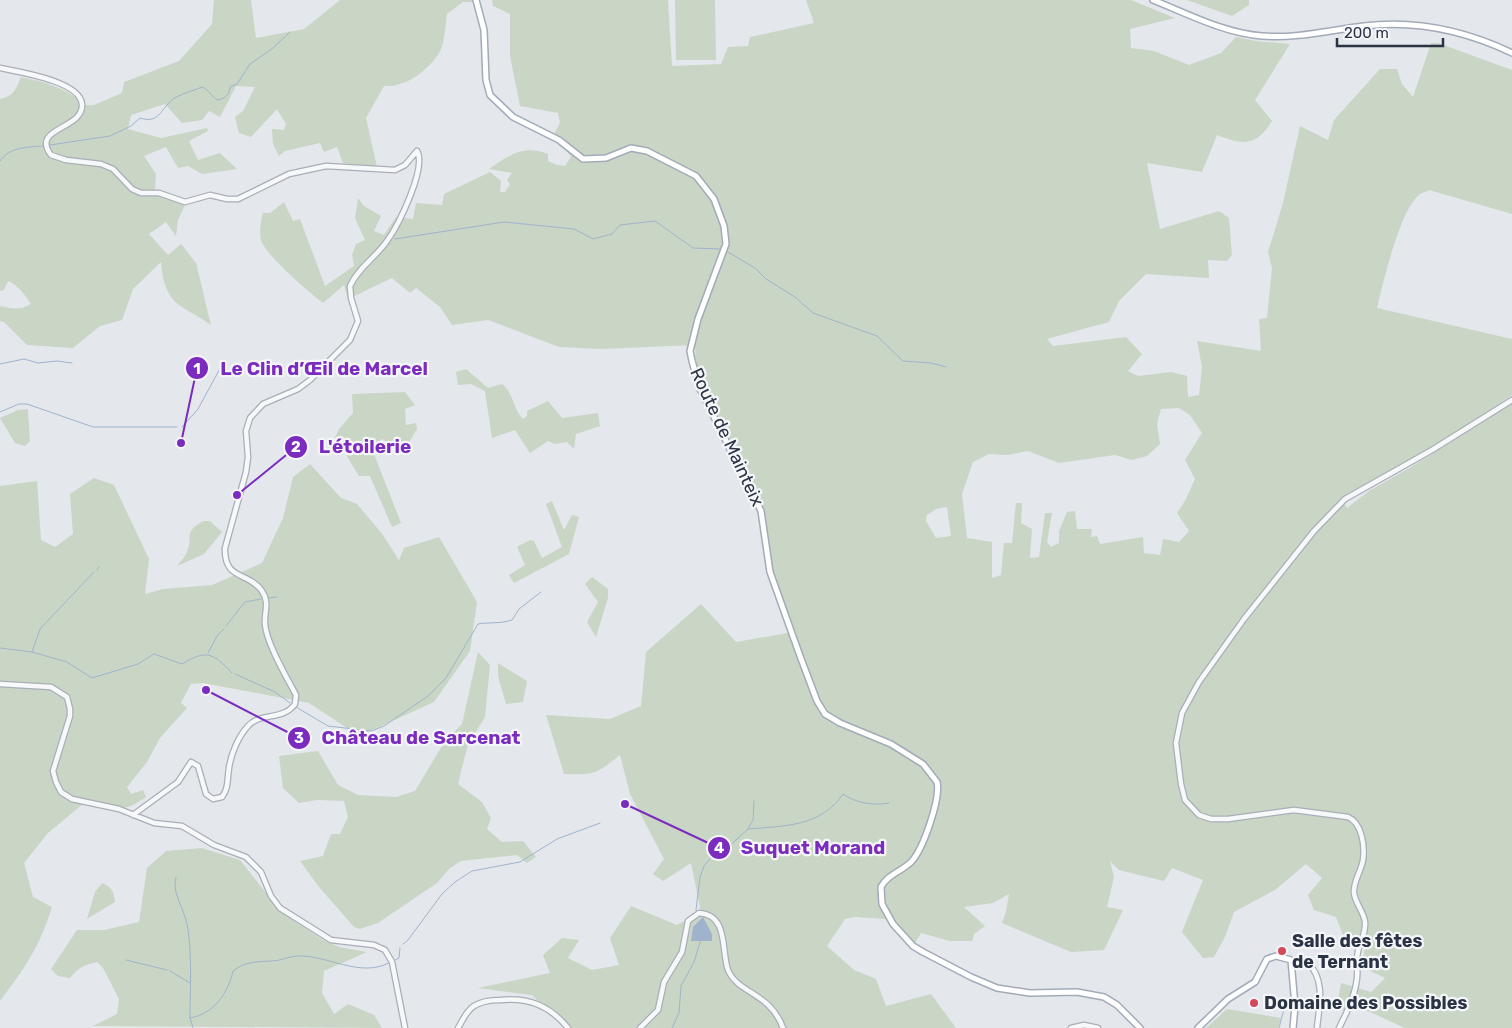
<svg xmlns="http://www.w3.org/2000/svg" width="1512" height="1028" font-family="Rubik,sans-serif">
<rect width="100%" height="100%" fill="#e4e7ec"/>
<path fill="#c9d6c5" fill-rule="evenodd" d="M214,0H251L256,38L304,29L340,0H474V2H463L447,14C445,25 445,44 439,53C428,71 404,88 384,86L366,118L377,167L343,163L337,147L324,152L320,143L285,151L279,156L273,144L272,129L284,130L286,124L277,109L251,137L239,133L235,117L243,111L255,87L236,86L220,117L209,111L202,120L182,123L165,104L131,115L128,129L161,138L207,128L208,131L189,141L198,160L220,153L237,169L202,174L188,166L178,168L166,147L144,156L156,174L155,190L185,205L178,220L176,236L166,222L149,234L168,255L181,244L196,263L211,325C180,303 165,307 161,262L133,289L122,320L100,326L73,348L27,345L4,322L0,321V306C12,309 21,310 31,304C25,295 18,285 8,281L4,290L0,291V99C14,96 16,89 21,77C44,82 68,88 85,105H94L122,93L124,82L179,61L212,24Z
M492,0H668L672,66L721,64L728,47L748,46L750,37L814,23L806,0H1131L1175,18L1130,29L1131,48L1154,51L1189,65L1221,53L1236,37L1256,41L1290,44L1255,100L1272,121C1256,147 1243,145 1217,135L1202,172L1147,163L1160,229L1219,211L1229,218L1232,255L1227,261L1208,260L1209,278L1146,274L1119,301L1109,322L1047,339L1053,346L1126,337L1142,354L1128,371L1138,376L1171,372L1187,376L1188,397L1199,395L1202,367L1197,341L1261,351L1259,319L1267,318L1272,268L1268,252L1283,203L1300,126L1328,140L1334,120L1380,69H1397L1402,84L1413,97L1431,43H1438L1512,70V214L1429,190C1426,192 1421,193 1419,195C1400,210 1383,283 1377,308L1512,339V395C1475,420 1438,446 1399,468C1379,478 1359,485 1341,499L1347,508L1369,491L1411,467L1512,404V1028H1405L1359,1007L1336,1011L1341,983L1371,992L1385,978L1362,967L1365,946L1344,938L1336,917L1314,910L1308,895L1322,878L1306,864L1275,890L1234,912L1225,937L1214,957L1203,958L1182,932L1203,880L1172,868L1164,881L1119,870L1110,861L1114,877L1107,907L1123,910L1104,950L1071,952L1002,923L1006,912L1009,894L993,903L964,907L985,926L974,934L972,941H950L921,933L915,943L885,919L855,917L845,919L827,946L854,970L876,979L886,1006L931,994L956,1028H564L532,995L478,988L550,973L543,955L562,938L579,940L568,958L592,970L619,965L610,938L631,906L677,925L701,912L691,863L663,881L653,874L664,859L630,794L620,755C596,774 595,775 564,774L546,715L610,719L641,706L646,652L701,604L736,642L793,632L780,598L753,488L696,372L695,345L601,349L559,347L488,320L452,325L440,307L416,288L410,293L392,278L348,299L344,285L323,303C309,292 266,256 261,240C259,233 261,219 263,213H270L284,202L293,221L300,219L325,286L354,266L352,255L356,244L365,240L355,218L358,198L364,206L381,216L374,231L384,235L396,217L413,219L416,203L442,205L444,194L490,172L501,181L500,192H505L510,184L507,180L512,173L489,169C510,155 523,144 548,154V161L557,165L565,166L571,157L554,134L560,123L558,113L520,106L510,56V14L493,6ZM1179,408L1190,415L1202,433L1185,460L1195,479L1185,501L1177,513L1189,531L1179,542L1163,539L1160,555L1144,553L1143,537L1100,544L1097,536L1091,537L1092,529H1077L1075,511L1067,512L1059,531V543L1051,547L1047,542L1052,513H1045L1039,557L1030,558L1032,529L1021,523L1022,503H1016L1012,543H1004L1001,575L992,578V542L967,538L962,494L973,462L989,454L1007,455L1028,451L1059,463L1115,455L1132,460L1147,456L1160,444L1157,423L1161,409ZM947,507L951,536L936,538L926,521L927,515L936,509Z
M675,0H715L716,60H676Z
M1187,0H1249V5L1232,16Z
M466,369L488,388L502,384C514,393 513,409 523,419L527,416V411L548,401L562,418L598,413L600,426L576,434L574,449L567,442L555,444L548,441L530,453L515,430L492,438L485,391L471,384L458,385L456,372Z
M405,392L415,405L405,409L406,425L416,423L417,429L405,449L393,446L382,439L372,449L401,523L392,527L370,476H359L335,437L339,429L353,413L352,394Z
M28,409L30,441L25,446L15,443L0,418L18,410Z
M310,464L341,498L357,504L383,535L399,560L404,548L439,537L477,602L470,651L434,702L368,732L347,728L309,703L203,683L191,684L181,703L187,708L160,738L147,762L127,787L131,794L143,790L146,797C120,815 117,808 89,799L48,833L24,863L33,897L52,907C40,946 25,968 0,1001V486L37,481L41,540L55,547L73,534L70,494L94,478L114,485L149,559L145,594L163,589L212,585L262,563L283,518L293,477Z
M552,501L564,530L572,515L579,517L569,554L514,583L509,575L525,565L517,547L530,540L534,541L542,558L562,547L546,504Z
M203,521H210L222,532L204,554L177,566C180,562 185,557 187,552C194,537 182,533 203,521Z
M592,577L608,589V598L596,637L587,622L598,602L585,584Z
M478,652L490,665L485,717L468,744L458,784L482,802L491,818L487,829L502,842L523,841L536,857L527,863L517,855L461,861L449,869L437,883L378,923L360,929L354,927L319,887L300,861L323,856L331,834H340L348,817L344,801L317,800L299,803L283,788L279,756L318,751L338,785L358,795L396,797L415,791L445,741L462,724Z
M498,663L527,681L523,702L506,704L498,676Z
M202,848L240,860L282,913L323,940L339,947L367,952L324,971L322,993L334,1014L348,1004L374,1015L382,1028L93,1026L117,1014L119,999L103,968L97,962C84,965 78,968 70,978L58,976L51,969L77,930H104L139,922L147,868L166,851Z
M102,883C112,887 114,892 115,902L87,919L95,892Z
M1227,1009L1281,1018L1278,1028H1206Z"/>
<path fill="#9fb4cc" d="M703,917L712,934V941H691L693,927Z"/>
<g fill="none" stroke-linecap="round" stroke-linejoin="round">
<path stroke="#9fb4cc" stroke-width="1" d="M50,145L110,136L131,126L140,118C159,124 160,110 172,100C179,94 193,91 202,87C209,89 211,97 218,100C225,98 229,96 230,87L237,84L250,64L273,48L290,32
M0,161C9,147 28,147 43,146
M395,239L504,222L574,229L593,239L612,234L620,225L655,221L693,248L721,249
M728,252L755,268L766,279L795,297L813,313L877,336L903,361L931,363L946,367
M0,364L24,359L38,363L57,361L72,363
M0,412L19,404H27L93,427H177
M182,427L198,409L223,363
M97,570L99,567
M268,598L277,597
M226,626L245,602L261,599
M0,648L32,652L67,662L92,678L138,664L154,654L182,664C207,649 213,653 232,673
M32,652L40,629L94,572
M208,653L217,636L224,629
M235,674L275,692L290,703
M296,707L328,726L371,731L384,726L428,696L446,678L478,624C490,622 500,624 512,620L519,609L541,592
M748,829L753,820L754,801
M176,877C172,892 181,903 185,917C193,940 190,993 190,1018L193,1028
M696,910L700,877L704,866L713,855L725,850L748,829C783,826 821,827 843,794C855,803 875,806 889,803
M403,944L408,940L442,894L455,882L472,871L520,862L557,839L600,823
M126,960L167,970
M395,960L399,958L400,948
M170,971L190,983
M190,1018C214,1014 228,993 233,971C246,961 256,962 272,961C281,961 289,956 298,956C328,955 359,978 389,963
M672,1028L679,1013L681,986L694,962L701,939
M1279,1028L1285,1005"/>
<g stroke="#a9aeb7" stroke-width="7">
<path id="minor" d="M0,68C19,72 80,81 82,104C84,130 30,127 51,155L66,160L101,164L113,169L132,189L141,193H159L185,202L210,195L227,199H238L289,174L326,166L395,170L405,165L417,151C427,168 398,226 387,241C376,257 358,268 350,286L351,298L358,321L350,340L310,380L298,389L263,404L250,418L246,431L248,457L246,472L225,548C224,581 248,571 262,591C270,603 264,612 265,624C266,642 287,678 296,695L295,704C283,721 260,712 248,726C238,737 231,754 229,768C227,779 229,788 222,797L213,799L206,794L198,766L191,762L178,782L133,815
M0,684L51,687L67,697L70,709V716L53,771L56,782L61,792L72,799L119,809L154,823L182,826L214,845L246,857L261,872L271,896L280,908L331,940L374,945L385,950L392,962L405,1028
M1291,960L1308,963C1326,980 1319,1007 1317,1028
M458,1028C463,1020 466,1011 474,1006C482,1001 491,1000 500,1000C529,997 550,1006 568,1028
M640,1028L658,1010L664,982L682,952L688,921L699,913C729,915 721,951 728,970C738,994 770,992 783,1028
M1071,1028L1084,1025L1098,1028
M1339,1028C1347,1012 1355,996 1357,978C1358,969 1356,960 1358,951C1361,941 1366,932 1365,922C1364,912 1355,903 1354,893C1353,881 1361,872 1363,860C1365,846 1362,823 1348,817L1294,810L1228,819H1211L1199,815L1185,800L1181,784L1176,743L1182,713L1199,682L1244,619L1314,531L1345,499L1432,450L1512,400"/>
</g>
<g stroke="#a3abb8" stroke-width="8">
<path id="major" d="M476,0L484,30L486,80L490,95L513,117L559,140L583,159L606,158L631,148L647,151L696,176L714,199L724,226L726,244L698,319L690,351L692,361L700,389L761,511L770,572L800,656L817,701L825,714L840,723L891,744L923,764L937,782C941,798 923,850 911,862C901,872 888,874 881,887L882,904L893,924L913,946L923,952L971,977L997,988L1030,993L1077,992L1104,997L1117,1005L1140,1028
M1153,0C1188,14 1224,33 1262,36C1295,39 1331,30 1364,26C1415,20 1466,31 1512,53
M1198,1028L1228,999L1255,982L1267,959L1276,956L1291,960L1295,1006L1293,1028"/>
</g>
<use href="#minor" stroke="#f7f8fa" stroke-width="4.5"/>
<use href="#major" stroke="#fff" stroke-width="5"/>
</g>
<g fill="#d1495b" stroke="#f4f6f9" stroke-width="2">
<circle cx="1282" cy="951" r="5"/>
<circle cx="1254" cy="1003" r="5"/>
</g>
<g text-anchor="middle" dominant-baseline="central" stroke-width="4.5" stroke-linejoin="round" paint-order="stroke">
<g font-size="18" fill="#2b3445" stroke="#f4f6f9">
<text transform="translate(727 437) rotate(65)">Route de Mainteix</text>
</g>
<g font-size="18" font-weight="bold" fill="#2b3445" stroke="#f4f6f9" text-anchor="start">
<text x="1292" y="941">Salle des fêtes<tspan x="1292" dy="21">de Ternant</tspan></text>
<text x="1264" y="1003">Domaine des Possibles</text>
</g>
</g>
<path fill="none" stroke="#7b2cbf" stroke-width="2" d="M181 443L197 368M237 495L296 447M206 690L299 738M625 804L719 848"/>
<g fill="#7b2cbf" stroke="#f4f6f9" stroke-width="2">
<circle cx="181" cy="443" r="5"/>
<circle cx="237" cy="495" r="5"/>
<circle cx="206" cy="690" r="5"/>
<circle cx="625" cy="804" r="5"/>
<circle cx="197" cy="368" r="12"/>
<circle cx="296" cy="447" r="12"/>
<circle cx="299" cy="738" r="12"/>
<circle cx="719" cy="848" r="12"/>
</g>
<g font-size="15" text-anchor="middle" font-weight="bold" fill="#fff">
<text x="197" y="374">1</text>
<text x="296" y="452">2</text>
<text x="299" y="743">3</text>
<text x="719" y="853">4</text>
</g>
<g font-size="19" text-anchor="middle" font-weight="bold" fill="#7b2cbf" stroke="#f4f6f9" stroke-width="4.5" stroke-linejoin="round" paint-order="stroke">
<text x="324" y="375">Le Clin d’Œil de Marcel</text>
<text x="365" y="453">L'étoilerie</text>
<text x="421" y="744">Château de Sarcenat</text>
<text x="813" y="854">Suquet Morand</text>
</g>
<path d="M1337 38v8h106v-8" fill="none" stroke="#2b3445" stroke-width="2.5"/>
<text x="1344" y="38" font-size="15" fill="#2b3445" stroke="#f4f6f9" stroke-width="4" paint-order="stroke">200 m</text>
</svg>
